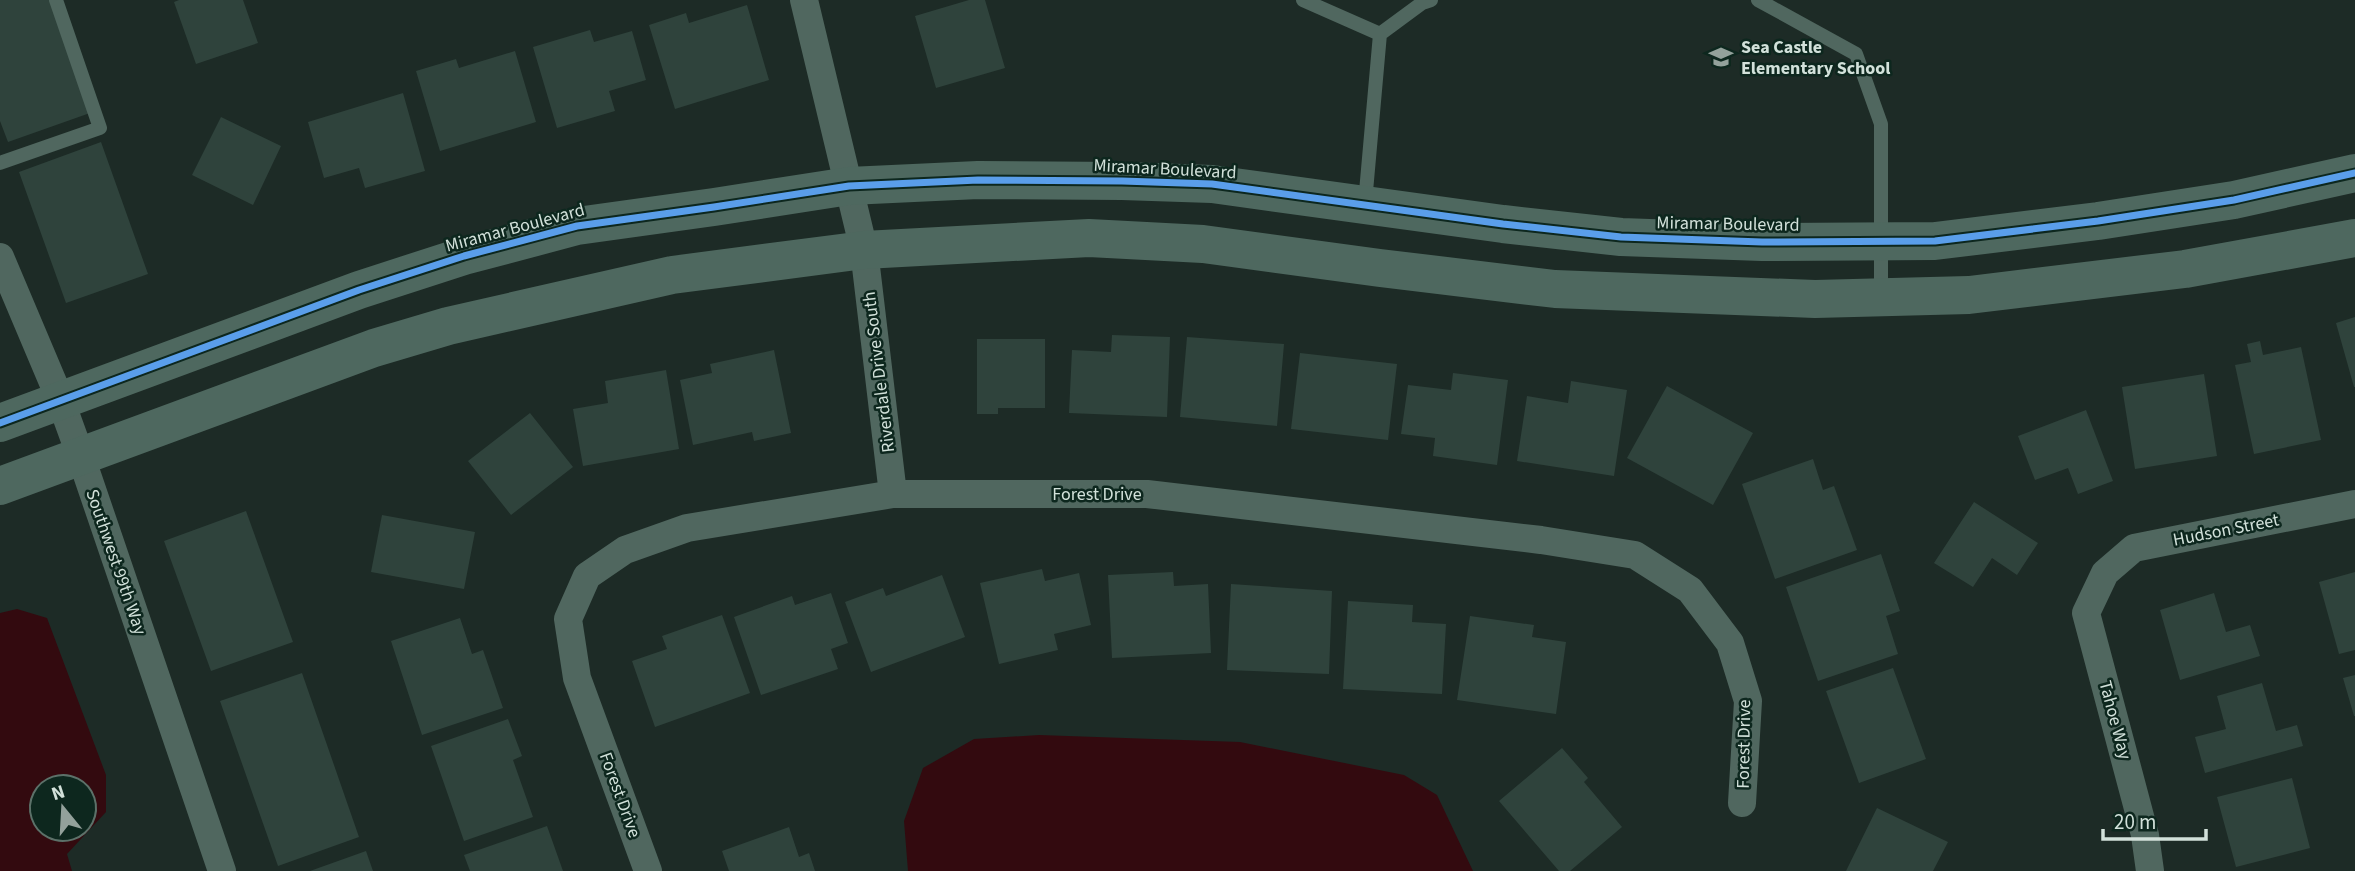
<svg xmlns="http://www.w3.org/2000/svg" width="2355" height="871" font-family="'Source Sans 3',sans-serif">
<rect width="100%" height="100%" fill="#1d2b26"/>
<path fill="#330a0f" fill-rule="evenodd" d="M17,609L47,618L106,775V812L67,854L72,871H0V613ZM84,787V829H42V787Z
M1039,735L1240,742L1404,775L1437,795L1473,871H908L904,821L923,768L974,739Z"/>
<path fill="#2f433c" d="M0,0H50L90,113L8,142L0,121Z
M179,0H243L258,43L196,64L174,2Z
M969,0H985L1005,68L936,88L915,16Z
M747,5L769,80L675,109L649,25L686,13L689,23Z
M590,30L594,42L632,31L646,80L609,91L615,111L557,128L533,47Z
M515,51L536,122L440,151L416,71L456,59L459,68Z
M403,93L425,171L365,188L359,168L324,178L308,122Z
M221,117L281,146L253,205L192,175Z
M101,142L148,274L66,303L19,172Z
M2355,317V387H2354L2336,323Z
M1112,335L1170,337L1167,417L1069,413L1072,350L1111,352Z
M1187,337L1284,344L1277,426L1180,417Z
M977,339H1045V408H998V414H977Z
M2260,341L2263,355L2301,347L2321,440L2254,454L2235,365L2251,362L2247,344Z
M774,350L791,433L754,441L752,432L693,445L680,380L712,373L710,364Z
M1300,353L1397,364L1388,440L1291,429Z
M666,370L679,449L583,466L573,409L608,403L605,381Z
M1453,373L1508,380L1497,465L1433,456L1435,438L1401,434L1408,385L1451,390Z
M2204,374L2217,456L2135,469L2122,387Z
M1571,381L1627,390L1614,476L1517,461L1527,396L1568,403Z
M1667,386L1753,433L1713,505L1627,458Z
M2086,410L2113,481L2078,494L2068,468L2035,480L2018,436Z
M530,413L573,467L511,515L468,461Z
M1813,459L1823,490L1834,486L1857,550L1775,579L1742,484Z
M1974,502L2038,543L2017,575L1992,558L1973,587L1934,563Z
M246,511L293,642L211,671L164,541Z
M382,515L475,532L464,589L371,572Z
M1881,554L1900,611L1886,616L1898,654L1818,681L1786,587Z
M1042,569L1045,581L1079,573L1091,625L1054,634L1058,650L999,664L980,583Z
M1173,572L1174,586L1208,584L1211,653L1112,658L1108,575Z
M2355,572V650L2339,654L2319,582Z
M942,575L965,637L871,672L845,602L883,588L886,596Z
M1231,584L1332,591L1329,674L1227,670Z
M831,593L848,643L831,649L838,669L761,695L734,617L792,596L795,605Z
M2214,593L2226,632L2250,625L2260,656L2180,680L2160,610Z
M1348,601L1413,605L1412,622L1446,624L1442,694L1343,689Z
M722,615L750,693L655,727L632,661L667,649L662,636Z
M1470,616L1534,625L1532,637L1566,642L1556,714L1457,700Z
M460,618L472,654L483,650L503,708L422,735L391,641Z
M1893,668L1926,759L1859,783L1826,691Z
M302,673L359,837L278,866L220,701Z
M2355,675V716H2354L2343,678Z
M2262,683L2276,731L2297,725L2303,746L2205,773L2195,737L2226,729L2217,696Z
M508,719L522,756L513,760L533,817L464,841L431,746Z
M1562,748L1588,778L1584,782L1622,827L1570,871H1559L1499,801Z
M2292,778L2310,848L2236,867L2217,797Z
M1877,808L1948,842L1933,871H1846Z
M547,826L563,871H470L464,855Z
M789,827L799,857L809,853L815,871H729L722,851Z
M366,851L373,871H310Z"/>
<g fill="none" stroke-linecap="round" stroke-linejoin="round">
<path stroke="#50675f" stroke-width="14" d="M1303,0L1380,34
M1758,0L1856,54L1881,124V297
M0,163L100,128L56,0
M1365,203L1380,34L1422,3L1431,0"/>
<path stroke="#50675f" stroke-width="28" d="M804,0L864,250L893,494
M0,257L60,399L81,457L222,871
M648,871L577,678L568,619L587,576L625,550L687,528L893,494H1147L1541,540L1635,555L1690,590L1730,643L1748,701L1742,803
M2150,871L2145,835L2086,613L2105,573L2134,548L2355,504"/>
<path stroke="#4e685f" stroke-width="38" d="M0,423L359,290L464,256L577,226L714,207L849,186L978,180L1122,181L1212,184L1503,224L1621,237L1762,242L1935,241L2098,221L2234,200L2355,173
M0,486L374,348L448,326L672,275L864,250L1089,238L1203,244L1380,268L1555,289L1815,299L1969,295L2185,269L2355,238"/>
<g stroke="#0d271e" stroke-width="11">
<path id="cycleway" d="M0,423L359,290L464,256L577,226L714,207L849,186L978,180L1122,181L1212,184L1503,224L1621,237L1762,242L1935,241L2098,221L2234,200L2355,173"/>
</g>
<use href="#cycleway" stroke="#5a9eea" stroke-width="7"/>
</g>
<defs>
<g id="school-bare" transform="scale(1.89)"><path d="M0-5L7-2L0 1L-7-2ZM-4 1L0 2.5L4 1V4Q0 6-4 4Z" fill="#93a19b" stroke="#0d271e" stroke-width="2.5" paint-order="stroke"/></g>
</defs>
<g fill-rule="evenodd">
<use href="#school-bare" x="1721" y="57"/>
</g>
<g text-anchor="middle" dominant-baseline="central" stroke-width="5" stroke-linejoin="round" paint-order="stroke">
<g font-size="18" font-weight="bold" fill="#d2e1da" stroke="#0d271e" text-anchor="start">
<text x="1741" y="47">Sea Castle<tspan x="1741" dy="21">Elementary School</tspan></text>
</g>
<g font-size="18" fill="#d2e1da" stroke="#0d271e">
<text transform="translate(1165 169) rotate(3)">Miramar Boulevard</text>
<text transform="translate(1728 224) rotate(1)">Miramar Boulevard</text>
<text transform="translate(515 228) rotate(-15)">Miramar Boulevard</text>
<text transform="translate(879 372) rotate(-97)">Riverdale Drive South</text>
<text x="1097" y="494">Forest Drive</text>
<text transform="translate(2226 530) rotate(-11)">Hudson Street</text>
<text transform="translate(116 562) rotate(71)">Southwest 99th Way</text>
<text transform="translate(2115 720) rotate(75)">Tahoe Way</text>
<text transform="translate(1744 744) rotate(-89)">Forest Drive</text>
<text transform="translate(620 795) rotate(70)">Forest Drive</text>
</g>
</g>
<g transform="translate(63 808) rotate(342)"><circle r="33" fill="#0d271e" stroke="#5c7169" stroke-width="2"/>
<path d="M0-5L12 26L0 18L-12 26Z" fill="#93a19b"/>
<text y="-10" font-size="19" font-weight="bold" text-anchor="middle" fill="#d2e1da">N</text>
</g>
<path d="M2103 829v10h103v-10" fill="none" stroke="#d2e1da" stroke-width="3.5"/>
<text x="2114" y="829" font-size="21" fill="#d2e1da" stroke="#0d271e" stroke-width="5" paint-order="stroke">20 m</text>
</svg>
